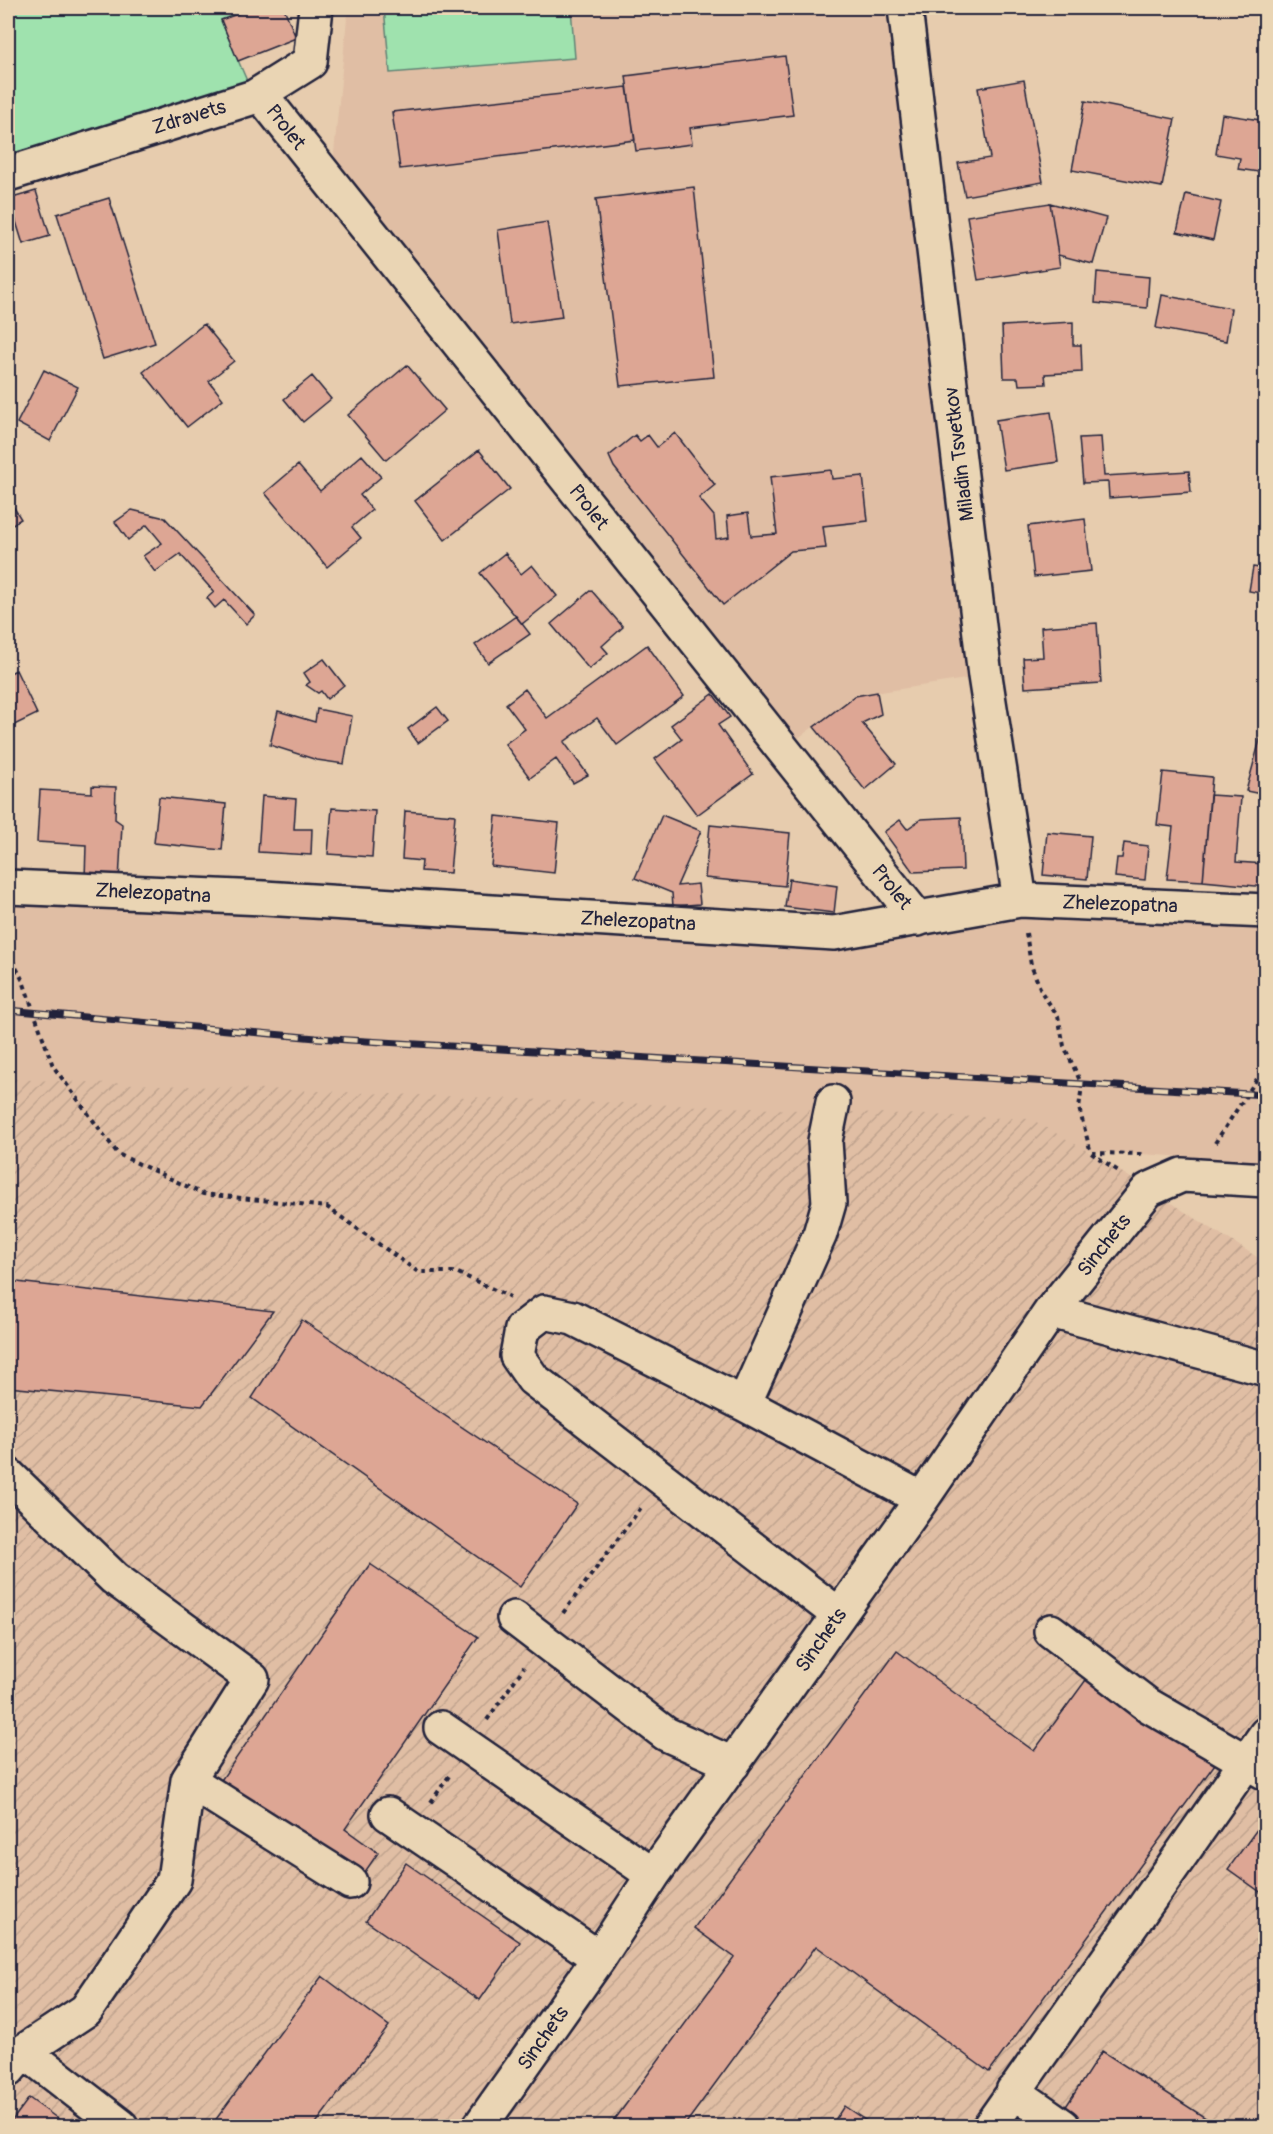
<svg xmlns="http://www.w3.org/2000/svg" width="1273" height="2134" font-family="Pangolin,sans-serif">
<defs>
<pattern id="industrial-furrows" width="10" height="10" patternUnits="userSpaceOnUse" patternTransform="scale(1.5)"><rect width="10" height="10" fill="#e0bea4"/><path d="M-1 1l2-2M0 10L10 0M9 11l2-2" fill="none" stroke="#c0a38e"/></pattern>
</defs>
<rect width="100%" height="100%" fill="#e7ccae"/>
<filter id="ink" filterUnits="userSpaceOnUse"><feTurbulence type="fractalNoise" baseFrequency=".0167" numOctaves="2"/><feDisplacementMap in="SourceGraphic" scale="12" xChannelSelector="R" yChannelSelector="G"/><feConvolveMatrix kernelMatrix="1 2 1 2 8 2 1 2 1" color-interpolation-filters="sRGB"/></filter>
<g filter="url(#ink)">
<path fill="#e0bea4" d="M348,8H905L985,676L855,696L782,750L331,184Z
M8,887L834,933L1020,900L1265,911V1162L8,1081Z"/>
<path fill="url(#industrial-furrows)" d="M8,1079L1031,1119L1091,1153L1265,1262V2126H8Z"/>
<path fill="#9fe2ae" stroke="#608274" stroke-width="1.5" d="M8,8H253L221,21L254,97L8,174Z
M384,8H571L575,58L390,73Z"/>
<path fill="#dda694" stroke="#22223b" stroke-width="1.5" d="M253,8H284L296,38L238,61L221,20Z
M785,56L793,115L690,128L692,144L636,151L626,76Z
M1024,80L1043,182L965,196L958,163L990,158L978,88Z
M627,87L635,140L400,169L392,112Z
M1085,101L1175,119L1162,187L1072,170Z
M1222,114L1266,121V173L1238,169L1240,158L1216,154Z
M694,187L714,377L620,386L596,199Z
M36,191L50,236L23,244L9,199Z
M1186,194L1221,202L1213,240L1177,232Z
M109,198L155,343L103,359L57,214Z
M1050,203L1060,267L978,280L967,216Z
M1050,203L1106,218L1093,264L1058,255Z
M547,222L562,317L510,324L498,230Z
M1097,272L1149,277L1147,308L1095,303Z
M1162,295L1231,308L1226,341L1156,328Z
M1073,322V345H1081L1082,372L1045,374L1046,384L1019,385L1018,378H1004L1002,326Z
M204,324L234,361L209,381L223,399L187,427L143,372Z
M407,365L445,410L386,460L348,415Z
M44,370L78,387L50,441L17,423Z
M312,376L331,399L303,422L284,399Z
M1051,412L1058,462L1004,470L996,420Z
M675,433L715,485L699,498L714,516L716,539L729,537L727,516L748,513L751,536L777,534L770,477L831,470L832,479L863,476L868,521L823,526L826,548L791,551L723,605L614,467L609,456L635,435L640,441L648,435L657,447Z
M1101,437L1104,476L1189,471L1191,492L1109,498L1108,482L1083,483L1079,438Z
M479,450L510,489L445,540L415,501Z
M362,455L381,477L360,495L372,510L352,527L361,538L327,567L265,493L298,465L320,491Z
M8,498L21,519L8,527Z
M132,510L165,518L255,615L246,624L224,600L215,608L207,598L214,592L180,554L155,572L143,556L162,543L147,525L128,540L115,522Z
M1085,519L1091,571L1034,577L1028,526Z
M505,553L521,574L532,565L557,596L522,624L480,573Z
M1253,567L1266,569V594L1249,591Z
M591,590L623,627L602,646L608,653L589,669L551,624Z
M516,616L530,634L488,663L475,645Z
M1097,623L1101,683L1025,688L1023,658L1043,657L1041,627Z
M647,645L684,696L617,745L597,718L564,742L588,775L573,783L556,759L530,778L505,744L525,729L506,704L525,689L547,718Z
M324,659L344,685L327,699L321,691L318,693L306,685L310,682L304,673Z
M16,670L37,714L8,728V674Z
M877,692L881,714L862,723L896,764L865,790L814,727L855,696Z
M713,694L730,717L718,725L753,774L697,815L655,759L682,739L671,725Z
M437,707L448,721L418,743L408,729Z
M317,709L352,716L344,764L317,760L270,745L278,711L315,722Z
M1264,725H1266V795L1246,791Z
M1163,772L1212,777L1203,881L1167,879L1173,827L1157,825Z
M92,786L116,787L115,819L122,824L119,881L85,879L86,845L37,842L40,790L92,793Z
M1210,795L1241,797L1236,862L1266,864V887L1203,881Z
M262,796L296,799L294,829H312L311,855L258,852Z
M159,797L226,804L222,850L154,843Z
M332,808L375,811L372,857L328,854Z
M405,811L455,815L450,873L421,871L422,861L402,859Z
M662,815L701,831L677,886L698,884L700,904L673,906L672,893L635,878Z
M496,816L559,823L554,873L491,866Z
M961,817L963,870L913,872L884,832L900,820L907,829L921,819Z
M710,825L790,833L785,886L705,878Z
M1047,832L1091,836L1087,879L1043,875Z
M1124,843L1148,846L1145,880L1115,877L1117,858H1122Z
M789,879L837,886L834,913L785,907Z
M8,1281L273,1311L202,1406L8,1387Z
M302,1320L577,1504L520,1587L252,1398Z
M370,1564L478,1637L345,1829L378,1853L358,1882L217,1786Z
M897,1651L1034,1751L1091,1673L1215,1764L989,2072L816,1946L684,2126H610L734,1957L694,1928Z
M1266,1817V1896L1228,1869Z
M406,1863L520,1942L480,2000L366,1921Z
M322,1976L389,2026L314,2126H211Z
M1102,2051L1218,2126H1081L1061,2114Z
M29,2098L68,2126H8Z
M844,2106L874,2126H831Z"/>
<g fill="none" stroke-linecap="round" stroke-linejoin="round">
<g stroke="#22223b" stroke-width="38">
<path id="minor" d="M905,8L985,676L1020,900
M261,95L918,919
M8,174L254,97L310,62L316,8
M8,887L264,898L834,933L1020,900L1266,911
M1051,1311L1266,1369
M744,1404L820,1234L829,1203L825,1141L833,1102
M8,1475L114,1578L252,1679L188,1780L174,1880L86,2010L24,2051L8,2070
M839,1615L533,1379L517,1356L522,1329L544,1312L573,1318L744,1404L922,1499
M514,1618L666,1734L733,1764
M1051,1631L1148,1705L1264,1772
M441,1728L653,1875
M188,1780L350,1882
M388,1814L599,1958
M24,2051L121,2126
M1013,2091L1063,2126
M480,2126L599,1958L653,1875L922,1499L1051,1311L1148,1190L1182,1175L1266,1180
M990,2126L1266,1734"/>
</g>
<path stroke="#22223b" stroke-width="4" stroke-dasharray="4.5 4.5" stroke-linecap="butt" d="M1026,933L1031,965L1042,993L1058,1016L1064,1046L1082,1085L1079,1108L1091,1153L1120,1172
M8,952L23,981L53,1066L118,1154L203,1194L327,1207L418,1272H456L510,1297
M1215,1143L1266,1065
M1092,1153L1142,1154
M563,1613L643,1505
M487,1720L524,1667
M431,1802L449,1776"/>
<use href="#minor" stroke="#ead5b4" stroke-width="33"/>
<g stroke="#22223b" stroke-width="7">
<path id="rail" d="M8,1010L316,1038L1266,1095"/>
</g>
<use href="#rail" stroke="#ead5b4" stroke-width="4.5" stroke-dasharray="14" stroke-linecap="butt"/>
</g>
</g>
<g text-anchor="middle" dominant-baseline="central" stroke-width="6" stroke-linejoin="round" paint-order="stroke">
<g font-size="20" fill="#22223b" stroke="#ead5b4">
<text transform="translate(189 117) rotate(-17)">Zdravets</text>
<text transform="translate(286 127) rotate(52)">Prolet</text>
<text transform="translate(959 454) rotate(-97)">Miladin Tsvetkov</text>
<text transform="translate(589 507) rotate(52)">Prolet</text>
<text transform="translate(892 887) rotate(51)">Prolet</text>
<text transform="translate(153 893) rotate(3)">Zhelezopatna</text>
<text transform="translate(1120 904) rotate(2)">Zhelezopatna</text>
<text transform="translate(638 921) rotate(3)">Zhelezopatna</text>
<text transform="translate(1104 1245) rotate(-52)">Sinchets</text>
<text transform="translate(821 1640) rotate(-55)">Sinchets</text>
<text transform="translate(543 2038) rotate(-55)">Sinchets</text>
</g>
</g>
<rect width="1273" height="2134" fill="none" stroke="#ead5b4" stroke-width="30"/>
<rect x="15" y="15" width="1243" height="2104" fill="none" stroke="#22223b" stroke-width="2" filter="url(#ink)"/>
</svg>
